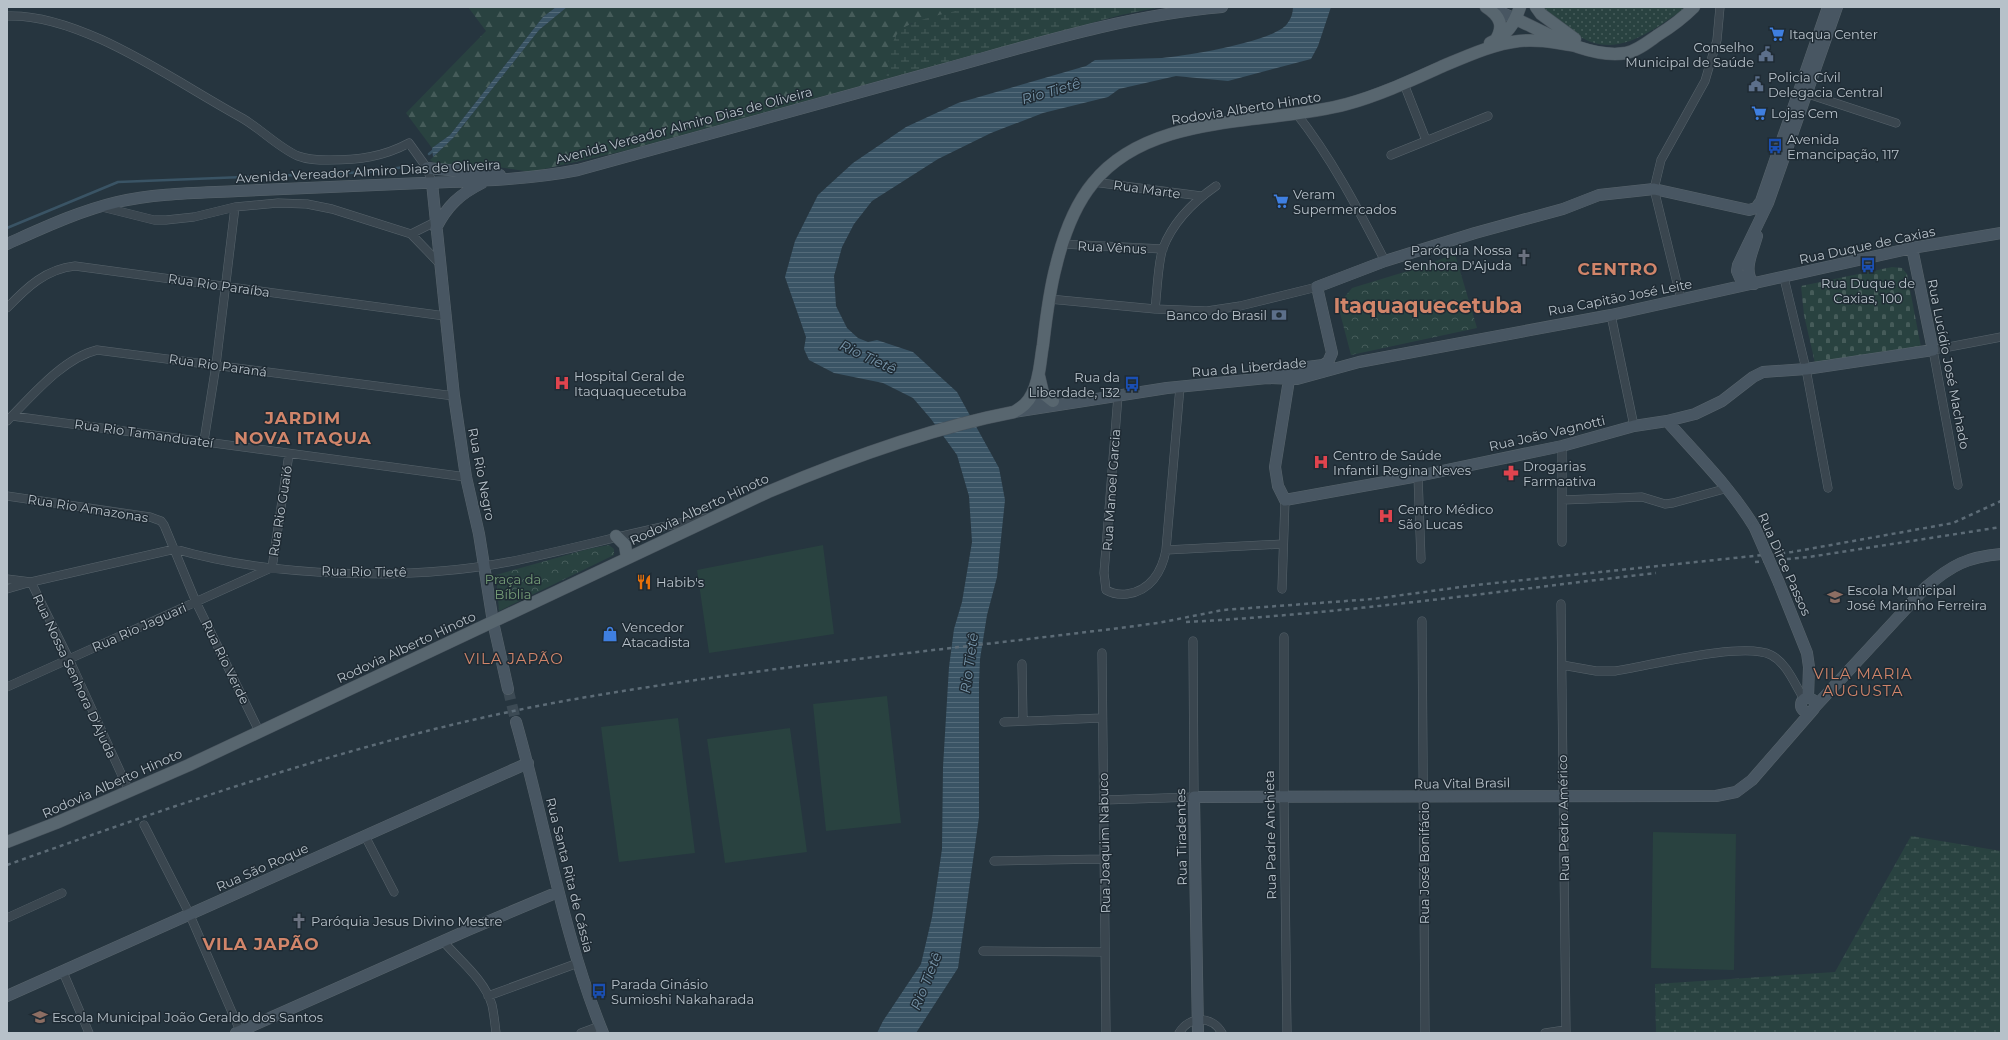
<svg xmlns="http://www.w3.org/2000/svg" width="2008" height="1040" font-family="Montserrat,sans-serif">
<defs>
<pattern id="grass-dots" width="8" height="8" patternUnits="userSpaceOnUse"><rect width="8" height="8" fill="#294240"/><path d="M2 2h.1M6 6h.1" fill="none" stroke="#465c5a" stroke-width="1.8" stroke-linecap="round"/></pattern>
<pattern id="forest-firs" width="22" height="20" patternUnits="userSpaceOnUse"><rect width="22" height="20" fill="#294240"/><path d="M5 1l3.5 6h-7zM16 11l3.5 6h-7z" fill="#465c5a"/></pattern>
<pattern id="wetland-marsh" width="20" height="14" patternUnits="userSpaceOnUse"><rect width="20" height="14" fill="#294240"/><path d="M1 5h8M5 5V1M11 12h8M15 12V8" fill="none" stroke="#465c5a"/></pattern>
<pattern id="cemetery-stones" width="16" height="16" patternUnits="userSpaceOnUse"><rect width="16" height="16" fill="#294240"/><path d="M2 7V4a2 2 0 0 1 4 0v3zM10 15v-3a2 2 0 0 1 4 0v3z" fill="#465c5a"/></pattern>
<pattern id="park-crowns" width="20" height="18" patternUnits="userSpaceOnUse"><rect width="20" height="18" fill="#294240"/><path d="M2 6a3 3 0 1 1 6 0M12 15a3 3 0 1 1 6 0" fill="none" stroke="#465c5a"/></pattern>
<pattern id="water-rules" width="6" height="5" patternUnits="userSpaceOnUse"><rect width="6" height="5" fill="#3a5465"/><path d="M0 2.5h6" fill="none" stroke="#546b7a"/></pattern>
</defs>
<rect width="100%" height="100%" fill="#26353f"/>
<path fill="url(#grass-dots)" d="M1540,7H1687C1655,28 1618,61 1579,36C1566,28 1553,17 1540,7Z"/>
<path fill="url(#forest-firs)" d="M468,7H556L543,17L450,135L432,148L406,113L486,31Z
M567,7H973L910,24L893,44L886,79L624,151L531,172L491,166L438,165L430,160L453,138L539,30Z"/>
<path fill="url(#wetland-marsh)" d="M973,7H1161L1121,15L886,79C889,65 889,46 897,34C907,19 955,12 973,7Z
M1911,836L2001,851V1033H1656L1655,984L1835,972Z"/>
<path fill="url(#cemetery-stones)" d="M1892,267L1902,268L1907,274L1921,347L1815,363L1804,315L1801,286Z"/>
<path fill="url(#park-crowns)" d="M1455,254L1477,328L1351,355L1339,309L1343,299L1352,288L1411,270Z
M609,545L614,549V555L499,611L496,575L588,549Z"/>
<path fill="#294240" d="M823,545L834,634L709,653L697,570Z
M523 575a9 9 0 1 1 18 0a9 9 0 1 1-18 0Z
M887,696L901,823L826,831L813,704Z
M678,718L695,853L619,862L601,727Z
M790,728L807,852L725,863L707,739Z
M1653,832L1736,834L1734,970L1651,968Z"/>
<path fill="url(#water-rules)" d="M556,7H567L539,30L453,138L433,157L432,148L450,135L543,17Z
M1293,7H1331L1318,46L1311,59L1228,81L1176,76L1119,89L1108,97L1043,113L991,133L938,159L872,201L854,224L842,247L834,276L836,306L847,328L858,338L868,342L877,340L913,352L957,392L999,468L1005,500L997,577L987,615L980,659L979,683V817L958,968L916,1033H877L883,1021L921,964L932,917L942,849L943,767L949,667L954,629L962,602L972,542L969,496L957,455L931,419L913,398L883,383L834,373L809,360L804,349L806,337L785,277L795,241L818,195L853,163L906,127L958,103L1086,66L1095,60C1118,59 1140,59 1162,58C1186,56 1273,42 1287,24C1291,19 1293,13 1293,7Z"/>
<g fill="none" stroke-linecap="round" stroke-linejoin="round">
<path stroke="#3a5465" stroke-width="2.5" d="M429,154L435,149
M7,228L118,182L371,172L404,167"/>
<path stroke="#3c4a54" stroke-width="11" stroke-dasharray="11 5.5" stroke-linecap="butt" d="M508,689L516,722"/>
<g stroke="#58646c" stroke-width="9">
<path id="street" d="M7,16C82,13 177,83 242,118C261,129 279,148 298,156C308,160 318,160 329,160C358,160 383,157 409,143L427,168L432,183
M1404,84L1426,140
M1802,92L1896,123
M1296,113C1333,160 1358,209 1385,261
M1391,155L1488,116
M1093,182L1201,196
M102,207L154,220H166L194,217L235,207L278,203L307,204L332,209L411,234L439,263
M411,234L435,222
M1062,244L1163,249
M1784,278L1806,369L1828,488
M1049,299L1155,309L1207,311L1240,306L1317,287
M1681,299L1654,189L1661,160L1705,81L1717,40L1720,7
M7,308C27,287 46,269 75,266L445,316
M1155,309C1157,294 1158,261 1163,248C1173,222 1193,202 1216,186
M1611,315L1634,426
M1118,396L1104,573L1106,590C1113,594 1119,595 1127,594C1150,591 1162,572 1166,550L1283,544
M12,416L466,477
M7,421C31,397 63,358 97,350L454,396
M204,441L216,365L235,207
M1418,476L1421,559
M1958,485L1933,350L2001,337
M7,496L150,517L161,521L164,525L196,602L259,731
M1562,500L1642,497L1665,504L1673,503L1728,488
M1562,542V446
M1166,550L1180,387
M272,568L289,454
M7,579L31,582L69,659L129,791
M7,589L31,582L175,549C271,577 409,581 508,562C574,549 639,530 706,518
M1282,589L1285,500
M1561,604L1566,1033
M1422,621L1425,1033
M1284,637V798L1287,1033
M1102,653L1106,1033
M1022,664L1023,720
M1562,665L1596,671H1615C1649,666 1743,641 1771,655C1787,663 1795,685 1804,699
M7,687L271,568
M1004,722L1102,718
M1104,800L1194,797L1193,641
M144,825L189,913L241,1033
M365,836L394,892
M994,861L1104,859
M7,918L62,893
M443,941C459,960 485,980 492,1005C494,1014 495,1024 496,1033
M983,951L1105,952
M63,972L89,1033
M488,996L578,963
M581,1033L600,1026
M1179,1033C1189,1016 1212,1015 1222,1033
M1545,1033L1565,1030"/>
</g>
<g stroke="#58646c" stroke-width="12">
<path id="secondary" d="M1489,7L1516,19
M427,168L500,175
M432,183L454,396L466,477L479,534L493,622L508,689
M436,228C447,206 460,194 482,183
M7,244C43,228 79,211 117,202C157,193 198,193 238,191C299,188 361,186 422,183C474,181 527,180 578,170C702,136 825,101 948,68C1038,43 1129,15 1222,7
M1753,284L1740,278L1737,271L1738,265L1768,203L1837,7
M1754,284C1742,271 1753,251 1757,236
M1317,366C1308,373 1296,370 1289,380L1275,467L1278,486L1285,500L1418,476L1562,446L1634,426L1667,421L1695,414L1722,401L1753,377L1763,372L1806,369L1933,350L1912,248
M1270,377L1292,369L1323,365L1328,362L1332,353L1317,287L1385,261L1475,233L1563,209L1599,195L1654,189L1749,210L1756,208L1761,201L1828,7
M1028,401H1054
M1014,412L1167,388L1267,378L1297,379L1359,362L1611,315L1912,248L2001,233
M1667,421C1698,456 1731,488 1755,528
M1779,583L1807,653L1809,667L1808,698
M1801 705a7 7 0 1 1 14 0a7 7 0 1 1-14 0Z
M1814,708L1926,587C1952,565 1967,557 2001,554
M516,722C546,826 562,933 603,1033
M7,996L528,763
M236,1033L468,930L558,892
M1198,1033L1194,797L1716,796L1736,792L1752,780L1812,711"/>
</g>
<g stroke="#47525b" stroke-width="13">
<path id="primary" d="M1486,7C1500,16 1505,26 1495,41
M1536,7L1541,14L1575,39
M1516,19C1548,34 1590,59 1626,53C1637,51 1648,42 1658,35C1671,27 1683,18 1694,7
M1490,43C1507,35 1514,25 1520,7
M1039,376L1043,393L1053,401
M616,536L625,545L627,558
M7,842L56,823L189,765L768,492C846,459 930,428 1014,412C1022,407 1028,403 1032,394C1040,379 1040,361 1043,345C1046,319 1049,292 1056,266C1063,237 1074,206 1093,183C1151,111 1267,126 1347,104C1380,95 1412,80 1443,66C1467,56 1493,44 1519,41C1539,39 1557,43 1576,46"/>
</g>
<use href="#street" stroke="#3a464f" stroke-width="8"/>
<use href="#secondary" stroke="#485662" stroke-width="11"/>
<use href="#primary" stroke="#58666f" stroke-width="12"/>
<path stroke="#5c6b76" stroke-width="2.5" stroke-dasharray="4 4" stroke-linecap="butt" d="M1755,562L1809,557L2001,527
M1186,622C1343,614 1499,591 1656,573
M7,865C189,800 373,736 564,701C761,666 960,649 1158,623L1223,610L1373,599L1476,585L1792,552L1953,523L2001,501"/>
<g stroke="#58646c" stroke-width="12" stroke-linecap="butt">
<path id="secondary-bridge" d="M1755,528L1779,583"/>
</g>
<use href="#secondary-bridge" stroke="#485662" stroke-width="11"/>
</g>
<defs>
<g id="supermarket-bare" transform="scale(1.2)"><path d="M-6-5.5h2.5l.6 2H6L4.5 2H-2.5L-4.4-4H-6ZM-1.5 3.2a1.3 1.3 0 1 0 .1 0ZM3 3.2a1.3 1.3 0 1 0 .1 0Z" fill="#3f7fe0" stroke="#1f2b34" stroke-width="2.5" paint-order="stroke"/></g>
<g id="civic-bare" transform="scale(1.2)"><path d="M-.6-6.5H3V-4.5H.6V-3L4-1V1h2V6H-6V1h2V-1L-.6-3ZM-1.2 2.5V6h2.4V2.5Z" fill="#5c6f8a" stroke="#1f2b34" stroke-width="2.5" paint-order="stroke"/></g>
<g id="bus-bare" transform="scale(1.2)"><path d="M-5-6H5V4H4V6H2V4H-2V6H-4V4H-5ZM-3.5-4V0h7V-4ZM-3.5 1.2v1.5H-2V1.2ZM2 1.2v1.5H3.5V1.2Z" fill="#1a4fb4" stroke="#1f2b34" stroke-width="2.5" paint-order="stroke"/></g>
<g id="church-bare" transform="scale(1.2)"><path d="M-1.2-6h2.4v3.5h3.3v2.4h-3.3V6h-2.4V-.1h-3.3v-2.4h3.3Z" fill="#6b7280" stroke="#1f2b34" stroke-width="2.5" paint-order="stroke"/></g>
<g id="bank-bare" transform="scale(1.2)"><path d="M-6-4H6V4H-6ZM0-2.3a2.3 2.3 0 1 0 0 4.6a2.3 2.3 0 1 0 0-4.6Z" fill="#5c6f8a" stroke="#1f2b34" stroke-width="2.5" paint-order="stroke"/></g>
<g id="hospital-bare" transform="scale(1.2)"><path d="M-5-5h3v3.5h4V-5h3V5h-3V1.5h-4V5h-3Z" fill="#e0444e" stroke="#1f2b34" stroke-width="2.5" paint-order="stroke"/></g>
<g id="pharmacy-bare" transform="scale(1.2)"><path d="M-2-6h4v4h4v4h-4v4h-4v-4h-4v-4h4Z" fill="#e0444e" stroke="#1f2b34" stroke-width="2.5" paint-order="stroke"/></g>
<g id="restaurant-bare" transform="scale(1.2)"><path d="M-5-6h1v4h1v-4h1v4h1v-4h1v5L-1.5 .5V6h-2V.5L-5-1ZM5-6V6H3V1.5H1.5Q1.5-4 5-6Z" fill="#e8710a" stroke="#1f2b34" stroke-width="2.5" paint-order="stroke"/></g>
<g id="school-bare" transform="scale(1.2)"><path d="M0-5L7-2L0 1L-7-2ZM-4 1L0 2.5L4 1V4Q0 6-4 4Z" fill="#8d6e63" stroke="#1f2b34" stroke-width="2.5" paint-order="stroke"/></g>
<g id="shop-bare" transform="scale(1.2)"><path d="M-5-2.5h2.3a2.7 3.5 0 0 1 5.4 0H5L5.5 6h-11ZM-1.5-2.5h3a1.5 2.3 0 0 0-3 0Z" fill="#3f7fe0" stroke="#1f2b34" stroke-width="2.5" paint-order="stroke"/></g>
</defs>
<g fill-rule="evenodd">
<use href="#supermarket-bare" x="1777" y="34"/>
<use href="#civic-bare" x="1766" y="54"/>
<use href="#civic-bare" x="1756" y="84"/>
<use href="#supermarket-bare" x="1759" y="113"/>
<use href="#bus-bare" x="1775" y="146"/>
<use href="#supermarket-bare" x="1281" y="201"/>
<use href="#church-bare" x="1524" y="257"/>
<use href="#bus-bare" x="1868" y="265"/>
<use href="#bank-bare" x="1279" y="315"/>
<use href="#hospital-bare" x="562" y="383"/>
<use href="#bus-bare" x="1132" y="384"/>
<use href="#hospital-bare" x="1321" y="462"/>
<use href="#pharmacy-bare" x="1511" y="473"/>
<use href="#hospital-bare" x="1386" y="516"/>
<use href="#restaurant-bare" x="644" y="582"/>
<use href="#school-bare" x="1835" y="597"/>
<use href="#shop-bare" x="610" y="634"/>
<use href="#church-bare" x="299" y="921"/>
<use href="#bus-bare" x="599" y="991"/>
<use href="#school-bare" x="40" y="1017"/>
</g>
<g text-anchor="middle" dominant-baseline="central" stroke-width="3" stroke-linejoin="round" paint-order="stroke">
<g font-size="13" fill="#b7c1c9" stroke="#1f2b34" text-anchor="start">
<text x="1789" y="34">Itaqua Center</text>
<text x="1754" y="47" text-anchor="end">Conselho<tspan x="1754" dy="15">Municipal de Saúde</tspan></text>
<text x="1768" y="77">Policia Cívil<tspan x="1768" dy="15">Delegacia Central</tspan></text>
<text x="1771" y="113">Lojas Cem</text>
<text x="1787" y="139">Avenida<tspan x="1787" dy="15">Emancipação, 117</tspan></text>
<text x="1293" y="194">Veram<tspan x="1293" dy="15">Supermercados</tspan></text>
<text x="1512" y="250" text-anchor="end">Paróquia Nossa<tspan x="1512" dy="15">Senhora D'Ajuda</tspan></text>
<text x="1868" y="283" text-anchor="middle">Rua Duque de<tspan x="1868" dy="15">Caxias, 100</tspan></text>
<text x="1267" y="315" text-anchor="end">Banco do Brasil</text>
<text x="574" y="376">Hospital Geral de<tspan x="574" dy="15">Itaquaquecetuba</tspan></text>
<text x="1120" y="377" text-anchor="end">Rua da<tspan x="1120" dy="15">Liberdade, 132</tspan></text>
<text x="1333" y="455">Centro de Saúde<tspan x="1333" dy="15">Infantil Regina Neves</tspan></text>
<text x="1523" y="466">Drogarias<tspan x="1523" dy="15">Farmaativa</tspan></text>
<text x="1398" y="509">Centro Médico<tspan x="1398" dy="15">São Lucas</tspan></text>
<text x="656" y="582">Habib's</text>
<text x="1847" y="590">Escola Municipal<tspan x="1847" dy="15">José Marinho Ferreira</tspan></text>
<text x="622" y="627">Vencedor<tspan x="622" dy="15">Atacadista</tspan></text>
<text x="311" y="921">Paróquia Jesus Divino Mestre</text>
<text x="611" y="984">Parada Ginásio<tspan x="611" dy="15">Sumioshi Nakaharada</tspan></text>
<text x="52" y="1017">Escola Municipal João Geraldo dos Santos</text>
</g>
<g font-size="13" fill="#b7c1c9" stroke="#1f2b34">
<text transform="translate(1246 108) rotate(-9)">Rodovia Alberto Hinoto</text>
<text transform="translate(684 125) rotate(-15)">Avenida Vereador Almiro Dias de Oliveira</text>
<text transform="translate(368 171) rotate(-3)">Avenida Vereador Almiro Dias de Oliveira</text>
<text transform="translate(1147 189) rotate(8)">Rua Marte</text>
<text transform="translate(1867 245) rotate(-12)">Rua Duque de Caxias</text>
<text transform="translate(1112 247) rotate(3)">Rua Vênus</text>
<text transform="translate(219 285) rotate(8)">Rua Rio Paraíba</text>
<text transform="translate(1620 297) rotate(-11)">Rua Capitão José Leite</text>
<text transform="translate(1949 364) rotate(79)">Rua Lucídio José Machado</text>
<text transform="translate(218 365) rotate(8)">Rua Rio Paraná</text>
<text transform="translate(1249 367) rotate(-5)">Rua da Liberdade</text>
<text transform="translate(144 433) rotate(8)">Rua Rio Tamanduateí</text>
<text transform="translate(1547 433) rotate(-13)">Rua João Vagnotti</text>
<text transform="translate(482 474) rotate(79)">Rua Rio Negro</text>
<text transform="translate(1111 490) rotate(-86)">Rua Manoel Garcia</text>
<text transform="translate(88 508) rotate(9)">Rua Rio Amazonas</text>
<text transform="translate(699 509) rotate(-25)">Rodovia Alberto Hinoto</text>
<text transform="translate(280 511) rotate(-81)">Rua Rio Guaió</text>
<text transform="translate(1785 564) rotate(66)">Rua Dirce Passos</text>
<text transform="translate(364 571) rotate(1)">Rua Rio Tietê</text>
<text transform="translate(139 627) rotate(-24)">Rua Rio Jaguari</text>
<text transform="translate(406 647) rotate(-25)">Rodovia Alberto Hinoto</text>
<text transform="translate(226 662) rotate(64)">Rua Rio Verde</text>
<text transform="translate(75 676) rotate(65)">Rua Nossa Senhora D'Ajuda</text>
<text transform="translate(112 783) rotate(-24)">Rodovia Alberto Hinoto</text>
<text transform="translate(1462 783) rotate(-1)">Rua Vital Brasil</text>
<text transform="translate(1563 818) rotate(-91)">Rua Pedro Américo</text>
<text transform="translate(1270 835) rotate(-91)">Rua Padre Anchieta</text>
<text transform="translate(1181 837) rotate(-91)">Rua Tiradentes</text>
<text transform="translate(1104 843) rotate(-91)">Rua Joaquim Nabuco</text>
<text transform="translate(1424 863) rotate(-90)">Rua José Bonifácio</text>
<text transform="translate(262 867) rotate(-24)">Rua São Roque</text>
<text transform="translate(570 875) rotate(76)">Rua Santa Rita de Cássia</text>
</g>
<g font-size="13" fill="#769e78" stroke="#1f2b34">
<text x="513" y="579">Praça da<tspan x="513" dy="15">Bíblia</tspan></text>
</g>
<g font-size="14" font-style="italic" fill="#7896ab" stroke="#1f2b34">
<text transform="translate(1051 91) rotate(-16)">Rio Tietê</text>
<text transform="translate(868 357) rotate(25)">Rio Tietê</text>
<text transform="translate(969 663) rotate(-82)">Rio Tietê</text>
<text transform="translate(926 981) rotate(-68)">Rio Tietê</text>
</g>
<g font-size="15" letter-spacing="1" fill="#d1856a" stroke="#1f2b34">
<text x="514" y="658">VILA JAPÃO</text>
<text x="1863" y="673">VILA MARIA<tspan x="1863" dy="17">AUGUSTA</tspan></text>
</g>
<g font-size="17" font-weight="bold" letter-spacing="1" fill="#d1856a" stroke="#1f2b34">
<text x="1618" y="269">CENTRO</text>
<text x="303" y="418">JARDIM<tspan x="303" dy="20">NOVA ITAQUA</tspan></text>
<text x="261" y="944">VILA JAPÃO</text>
</g>
<g font-size="21" font-weight="bold" fill="#d1856a" stroke="#1f2b34">
<text x="1428" y="305">Itaquaquecetuba</text>
</g>
</g>
<rect width="2008" height="1040" fill="none" stroke="#b7c1c9" stroke-width="16"/>
</svg>
